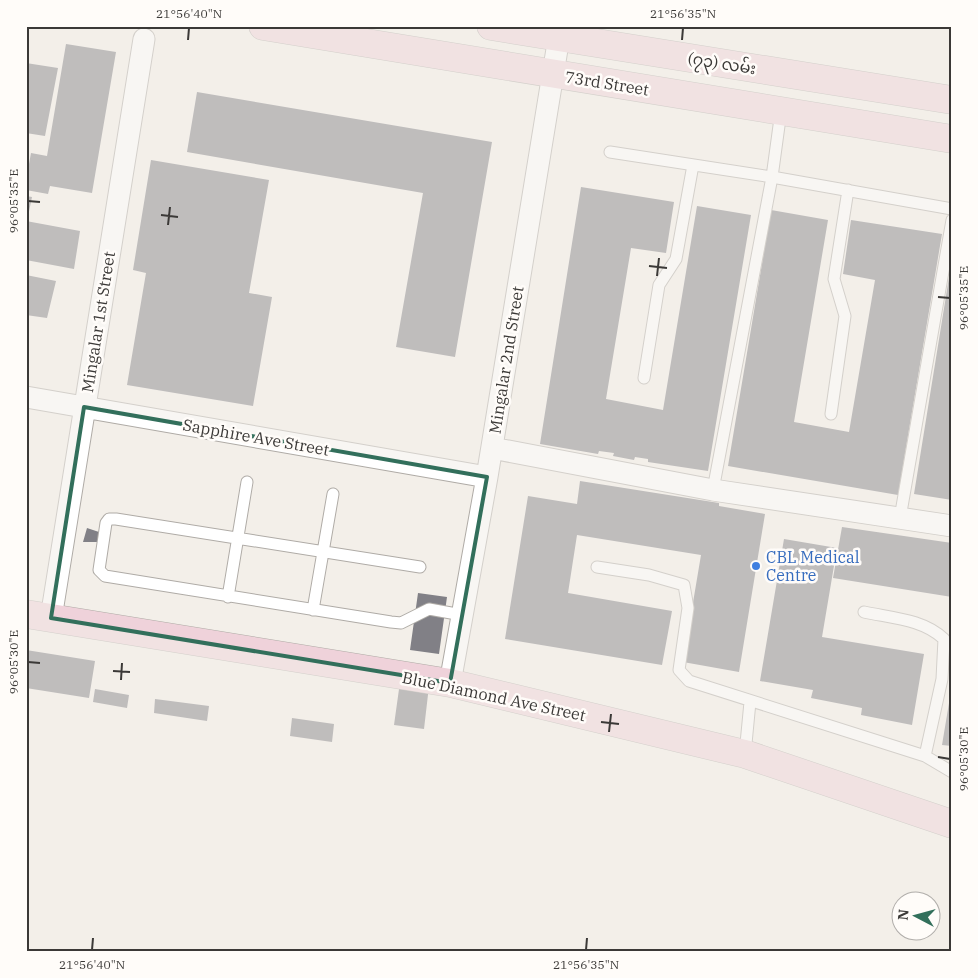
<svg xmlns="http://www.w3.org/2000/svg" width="978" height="978" font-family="'IBM Plex Serif','Noto Sans Myanmar',serif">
<rect width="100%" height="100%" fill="#f3efe9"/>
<path fill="#818086" d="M66,44L116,52L92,193L50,186L48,194L26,190V164H29L31,153L47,156Z
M26,63L58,68L45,136L26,133Z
M197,92L492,142L455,357L396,347L423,193L187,152Z
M151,160L269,180L249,293L272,297L253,406L127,385L146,273L133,270Z
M581,187L674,202L666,253L631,248L606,399L663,410L697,206L751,215L708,471L648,462V459L635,457L634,460L613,456L614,453L599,451L598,454L540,444Z
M26,196L32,197L27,221H26Z
M771,210L828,220L794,422L849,432L875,280L843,274L851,220L942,234L898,495L728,466Z
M26,221L80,231L74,269L26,260Z
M951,265H952V500L914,494Z
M26,275L56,281L47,318L26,315Z
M580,481L719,503V506L765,514L739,672L683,662L701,555L577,535L568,593L672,611L662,665L505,639L528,496L577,504Z
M842,527L952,543V597L833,578Z
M87,528L102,533L100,542H83Z
M784,539L837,548L822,637L924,654L912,725L861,715L862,708L811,698L813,690L760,681Z
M418,593L447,597L439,654L410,650Z
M26,650L95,661L89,698L26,688Z
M400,682L429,686L424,729L394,725Z
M95,689L129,695L127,708L93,702Z
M951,691L952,692V746L942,745Z
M155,699L209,706L207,721L154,713Z
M292,718L334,724L332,742L290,736Z"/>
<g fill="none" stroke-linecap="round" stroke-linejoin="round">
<g stroke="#afaba6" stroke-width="13">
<path id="lane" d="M610,152L772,177L952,209
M644,378L659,285L676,259L693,165
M831,414L845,316L834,279L848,190
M713,490L772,177L781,111
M900,518L952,220
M420,567L116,519H109L106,523L99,570L105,576L391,622L401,623L429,609L462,615
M597,567L649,575L684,585L688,608L679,670L689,681L925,756L942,679L944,639C923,619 892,618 864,612
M228,597L247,482
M313,610L333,494
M745,754L750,702
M925,756L952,772"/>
</g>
<g stroke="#afaba6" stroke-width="23">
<path id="street" d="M26,397L487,477
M492,448L713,490L952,526
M51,618L144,39
M450,683L487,477L559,37"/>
</g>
<g stroke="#afaba6" stroke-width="29">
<path id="secondary" d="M263,26L952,139
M491,26L952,100
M26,614L450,683L745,754L952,824"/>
</g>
<use href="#lane" stroke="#fff" stroke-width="11"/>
<use href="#street" stroke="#fff" stroke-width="21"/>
<use href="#secondary" stroke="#efd2da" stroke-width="28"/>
</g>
<path d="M0 0H978V978H0ZM84,407L487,477L450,683L51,618Z" fill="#f3efe9" fill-opacity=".55" fill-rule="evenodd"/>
<path fill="none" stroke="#326f5b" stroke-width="4" stroke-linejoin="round" d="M84,407L487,477L450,683L51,618Z"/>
<path fill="none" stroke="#3b3937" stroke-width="2" d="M188,40L189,28M682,40L683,28M28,201L40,202M161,215L178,217M168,225L170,207M649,266L667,268M657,276L659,258M938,297L950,298M28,662L40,663M113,671L130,672M121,680L122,663M601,722L619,724M609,732L611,714M938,757L950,759M92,950L93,938M586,950L587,938"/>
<circle fill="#3f7fe0" stroke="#fffcf9" stroke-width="2" cx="756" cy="566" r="5"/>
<g text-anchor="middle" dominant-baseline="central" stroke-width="5" stroke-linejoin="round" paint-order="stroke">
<g font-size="16" fill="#3b3937" stroke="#fffcf9">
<text transform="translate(722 63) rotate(9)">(၇၃) လမ်း</text>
<text transform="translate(607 83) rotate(9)">73rd Street</text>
<text transform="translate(98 322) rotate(-81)">Mingalar 1st Street</text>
<text transform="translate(506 360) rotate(-81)">Mingalar 2nd Street</text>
<text transform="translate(256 437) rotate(10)">Sapphire Ave Street</text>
<text transform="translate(494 696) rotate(12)">Blue Diamond Ave Street</text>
</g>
<g font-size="16" fill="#366cbe" stroke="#fffcf9" text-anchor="start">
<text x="766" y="557">CBL Medical<tspan x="766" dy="18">Centre</tspan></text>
</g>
</g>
<rect width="978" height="978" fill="none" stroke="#fffcf9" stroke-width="55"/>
<g transform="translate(916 916) rotate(276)"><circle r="24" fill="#fffcf9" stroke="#b1aeab"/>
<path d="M0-4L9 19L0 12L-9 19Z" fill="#326f5b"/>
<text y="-8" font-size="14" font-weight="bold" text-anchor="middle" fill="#3b3937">N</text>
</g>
<rect x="28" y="28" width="922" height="922" fill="none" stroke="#3b3937" stroke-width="2"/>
<g font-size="12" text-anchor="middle" fill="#3b3937">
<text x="189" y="18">21°56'40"N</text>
<text x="683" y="18">21°56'35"N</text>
<text transform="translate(14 201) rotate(-90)" y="4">96°05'35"E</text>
<text transform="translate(964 298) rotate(-90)" y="4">96°05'35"E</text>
<text transform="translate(14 662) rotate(-90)" y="4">96°05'30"E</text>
<text transform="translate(964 759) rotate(-90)" y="4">96°05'30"E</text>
<text x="92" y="969">21°56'40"N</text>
<text x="586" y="969">21°56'35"N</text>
</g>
</svg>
